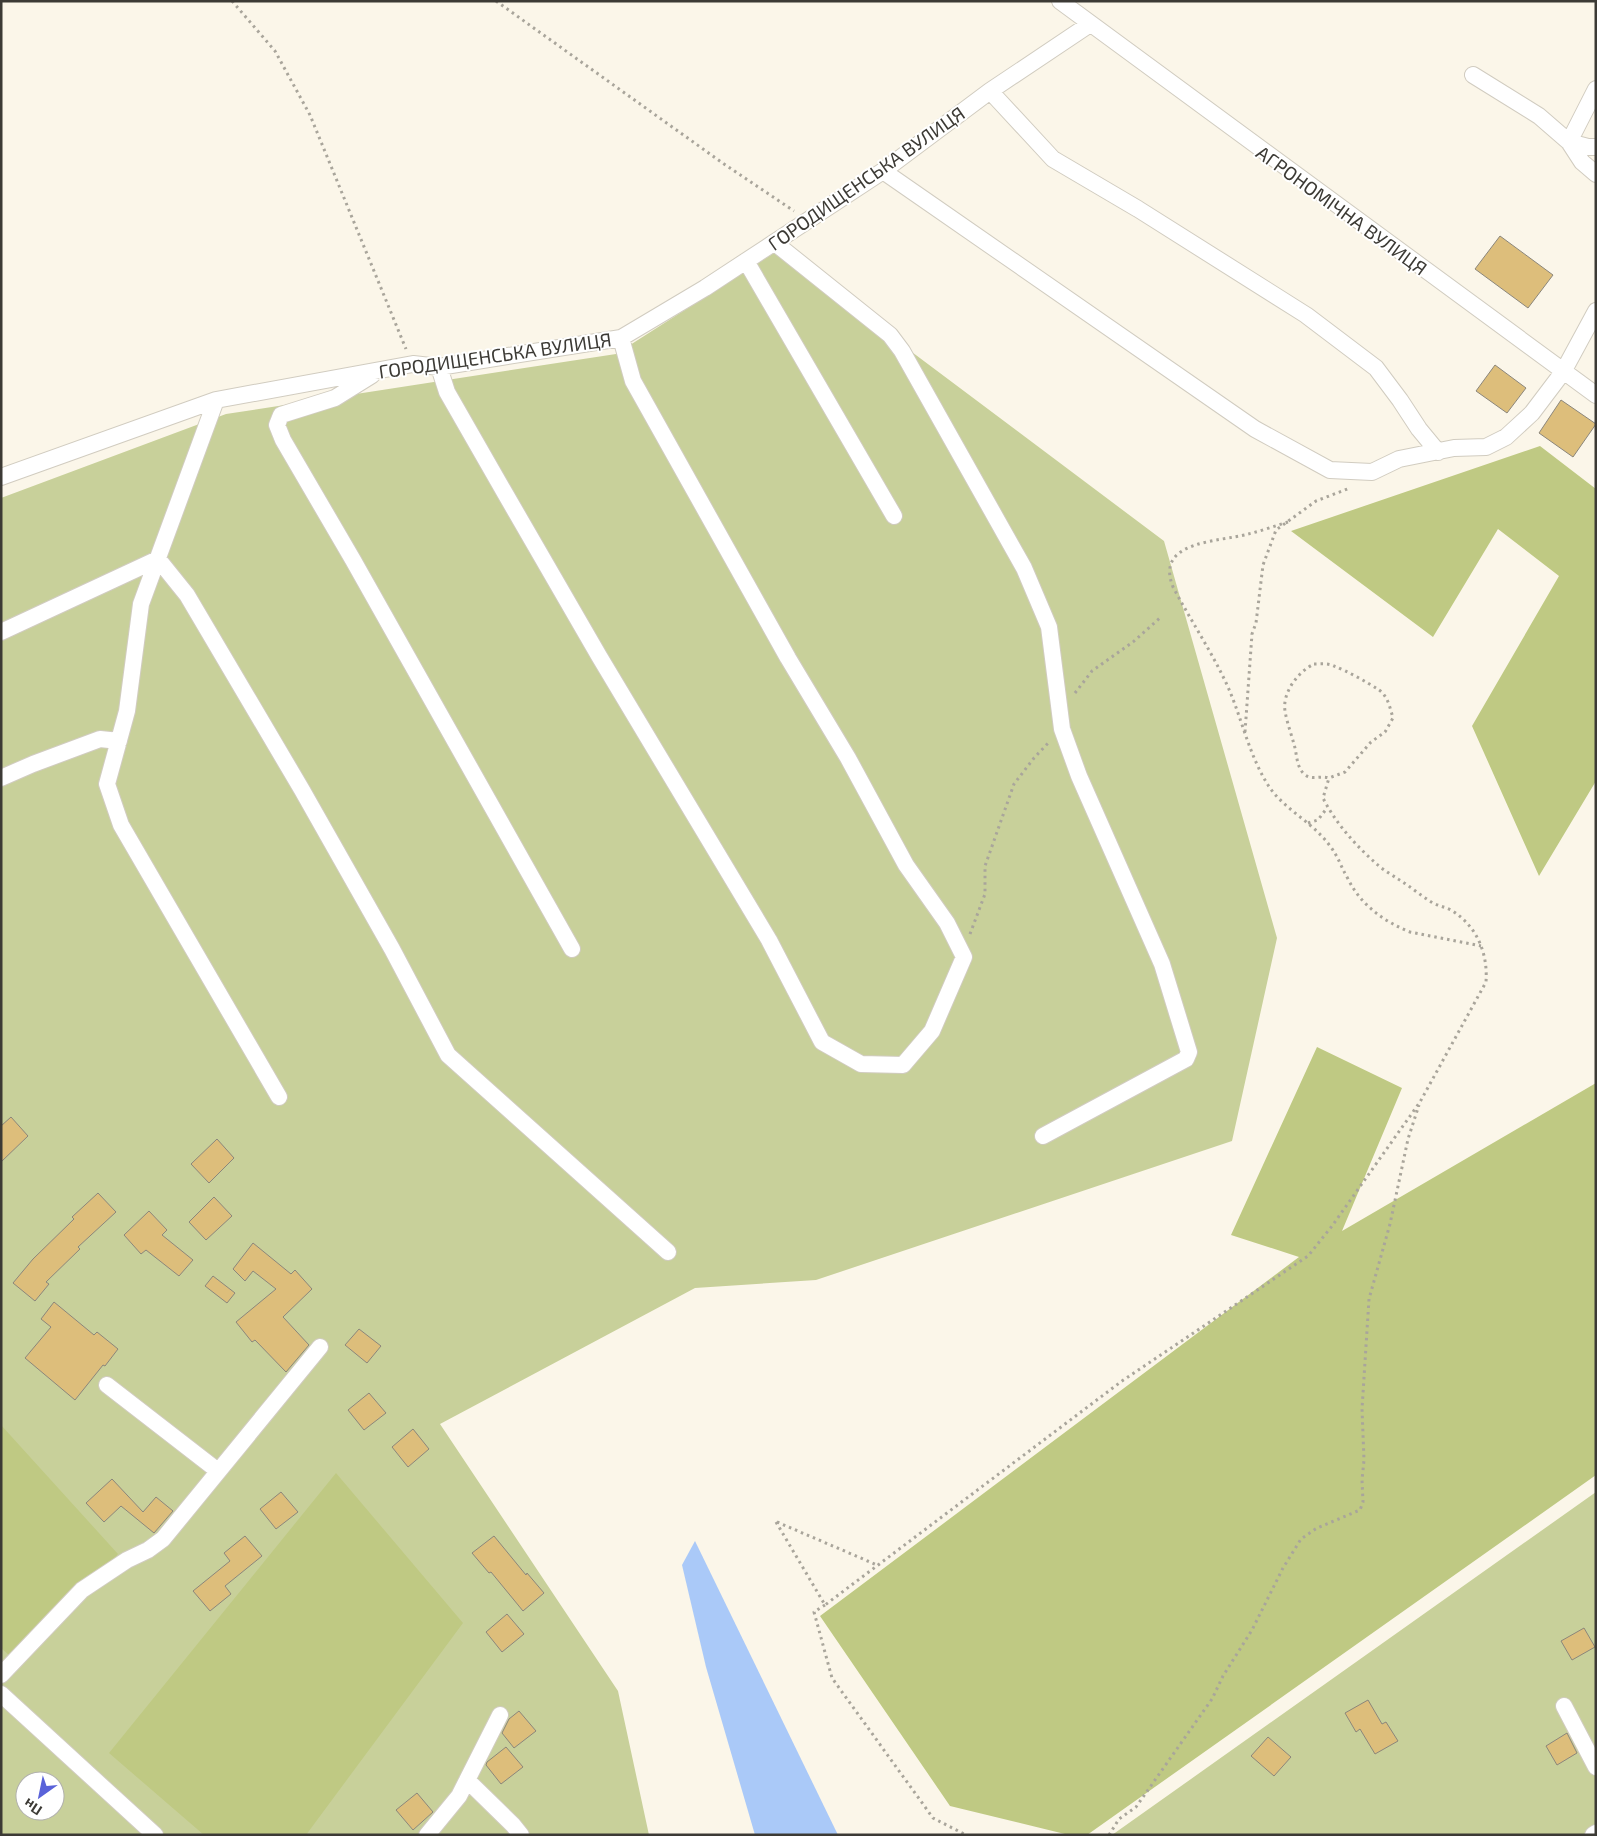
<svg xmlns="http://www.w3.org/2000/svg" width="1597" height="1836" font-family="'Exo 2',sans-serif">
<rect width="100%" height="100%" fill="#fbf6e9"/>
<path fill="#c8d09a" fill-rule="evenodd" d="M777,251L1164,541L1277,938L1232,1141L816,1280L695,1288L440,1424L618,1691L649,1835H1V498L226,414L616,354ZM25,1781H55V1811H25Z
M1596,1492V1835H1112Z"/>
<path fill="#bfc983" d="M1540,446L1596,489V781L1539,876L1472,726L1559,576L1498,529L1433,637L1291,531Z
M1317,1047L1402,1088L1342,1231L1596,1083V1475L1087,1835H1069L950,1806L820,1616L1299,1257L1231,1235Z
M1,1425L118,1554L20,1665L1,1648Z
M336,1473L463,1623L306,1835H204L109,1753Z"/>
<path fill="#aac9f8" d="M695,1541L838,1835H755L706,1667L682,1565Z"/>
<path fill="#ddbe7b" stroke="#8b867b" d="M1500,236L1553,275L1528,308L1475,269Z
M1495,365L1526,388L1507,413L1476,391Z
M1561,400L1596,424L1573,457L1539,433Z
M11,1117L28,1136L1,1162V1126Z
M217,1139L234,1158L209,1183L191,1164Z
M98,1193L116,1212L78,1247L80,1249L46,1282L49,1284L35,1301L13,1283L33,1259L74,1219L72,1217Z
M214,1197L232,1216L206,1240L189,1222Z
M149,1211L167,1230L162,1235L193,1260L179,1276L146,1250L141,1254L124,1235Z
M253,1243L291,1274L295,1270L312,1289L283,1317L309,1345L286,1372L255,1340L252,1342L236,1322L276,1289L253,1271L245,1281L233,1269Z
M213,1276L235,1293L227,1303L205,1286Z
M54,1302L94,1335L97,1332L118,1349L105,1366L103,1365L75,1400L25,1358L51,1327L41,1319Z
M359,1329L381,1346L367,1363L345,1345Z
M369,1393L386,1413L364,1430L348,1410Z
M413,1429L429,1449L408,1467L392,1447Z
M112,1479L143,1512L156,1497L173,1511L154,1533L121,1506L104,1522L86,1503Z
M281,1492L298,1512L276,1529L260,1509Z
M245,1536L262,1556L225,1586L231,1594L210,1611L193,1591L230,1561L224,1553Z
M494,1536L526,1575L527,1573L544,1593L523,1611L491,1572L489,1573L472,1553Z
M507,1614L524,1634L502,1652L486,1632Z
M1584,1628L1595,1647L1572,1660L1561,1641Z
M1368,1700L1382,1724L1386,1722L1398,1741L1375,1754L1360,1729L1356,1732L1345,1713Z
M519,1711L536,1731L514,1748L502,1733L509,1719Z
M1567,1733L1577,1753L1557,1765L1546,1746Z
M1268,1737L1291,1757L1274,1776L1251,1756Z
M506,1747L523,1767L501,1784L486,1765L487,1762Z
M417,1793L433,1812L413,1830L396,1810Z"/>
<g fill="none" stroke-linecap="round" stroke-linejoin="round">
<g stroke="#d1ccc0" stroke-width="18">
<path id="minor" d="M1060,1L1596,395
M1473,75L1539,116L1569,142L1582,162L1596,174
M990,91L1053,159L1138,209L1306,315L1376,368L1400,400L1419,429L1438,452
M1569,142L1596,89
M1569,142L1588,147H1596
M883,171L1255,429L1330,470L1372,472L1399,459L1454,448L1486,447L1506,437L1532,413L1563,372L1596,311
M775,243L890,335L902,351L1024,568L1049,627L1062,729L1079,776L1162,964L1189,1052L1186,1059L1043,1136
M746,261L894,516
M439,367L447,392L506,495L599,656L769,940L822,1042L861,1064L903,1065L932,1031L964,957L947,923L906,865L848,758L788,658L633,381L621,338
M372,375L335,398L281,415L277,425L283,440L353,560L572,949
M216,400L141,604L127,711L107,784L121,825L279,1097
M1,477L216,400L413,364L439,367L621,338L705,288L883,171L990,91L1090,24
M1,632L158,559L187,595L302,790L392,949L448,1055L668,1252
M1,778L33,764L100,739L119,741
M107,1385L218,1471
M1,1675L82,1590L127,1560L148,1550L163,1539L320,1347
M1,1694L155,1835
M1564,1706L1596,1767
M467,1780L513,1825L521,1835
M427,1835L459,1796L500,1715
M1593,1835L1596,1833"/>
</g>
<path stroke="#a9a59b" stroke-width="3" stroke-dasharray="2.5 4" stroke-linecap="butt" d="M232,1L275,51L310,115L406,349
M496,1L724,164L794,211
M1288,522C1275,526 1261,531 1248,534C1220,542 1154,540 1173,587C1191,621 1212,652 1228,687C1242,719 1249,755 1268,785C1283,809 1313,822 1330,846C1339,858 1341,867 1348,879C1361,905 1383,921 1410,932L1481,946
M1314,664C1321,664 1328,663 1334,666C1347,671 1367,682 1379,690C1388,696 1390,708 1393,718L1385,732L1371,742L1345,772L1329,778C1320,775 1312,781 1304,774C1297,767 1297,757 1295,748C1292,736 1287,723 1285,711C1282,692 1299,671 1314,664Z
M1075,693L1092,671L1133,642L1161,617
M1245,732L1252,634L1256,623L1263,565L1276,530L1316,501L1350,488
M1308,823L1318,820L1327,808
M970,934L985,894V866L1014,784L1034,758L1050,741
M776,1522L825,1605L1122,1381L1308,1256L1332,1226L1420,1102L1486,982C1488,953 1477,926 1451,910C1445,907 1439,906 1433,903C1421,896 1410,886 1398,879C1392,875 1385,871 1379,866C1357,847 1336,824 1323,798L1329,778
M777,1522L877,1565
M825,1605L814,1612L832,1678L933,1818L966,1835
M1109,1835L1119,1819L1136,1807L1212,1699L1223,1676L1252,1630L1283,1568L1301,1539L1317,1528L1360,1510L1363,1502L1362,1480L1364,1460L1362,1409L1369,1299L1390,1224L1408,1139L1419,1105"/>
<use href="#minor" stroke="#fff" stroke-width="16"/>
</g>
<g text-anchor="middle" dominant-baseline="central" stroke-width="4" stroke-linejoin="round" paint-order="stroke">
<g font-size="19" fill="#3c3a35" stroke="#fff">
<text transform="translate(866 178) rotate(-35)">ГОРОДИЩЕНСЬКА ВУЛИЦЯ</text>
<text transform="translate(1342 210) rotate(36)">АГРОНОМІЧНА ВУЛИЦЯ</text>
<text transform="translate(495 355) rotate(-8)">ГОРОДИЩЕНСЬКА ВУЛИЦЯ</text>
</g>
</g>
<rect width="1597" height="1836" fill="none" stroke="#3c3a35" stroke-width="5"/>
<g transform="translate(40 1796) rotate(213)"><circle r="24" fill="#ffffff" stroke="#b1b0ae"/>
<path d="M0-4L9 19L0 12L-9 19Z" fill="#5962d9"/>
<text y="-8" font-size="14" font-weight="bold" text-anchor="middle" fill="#3c3a35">Пн</text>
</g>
</svg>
